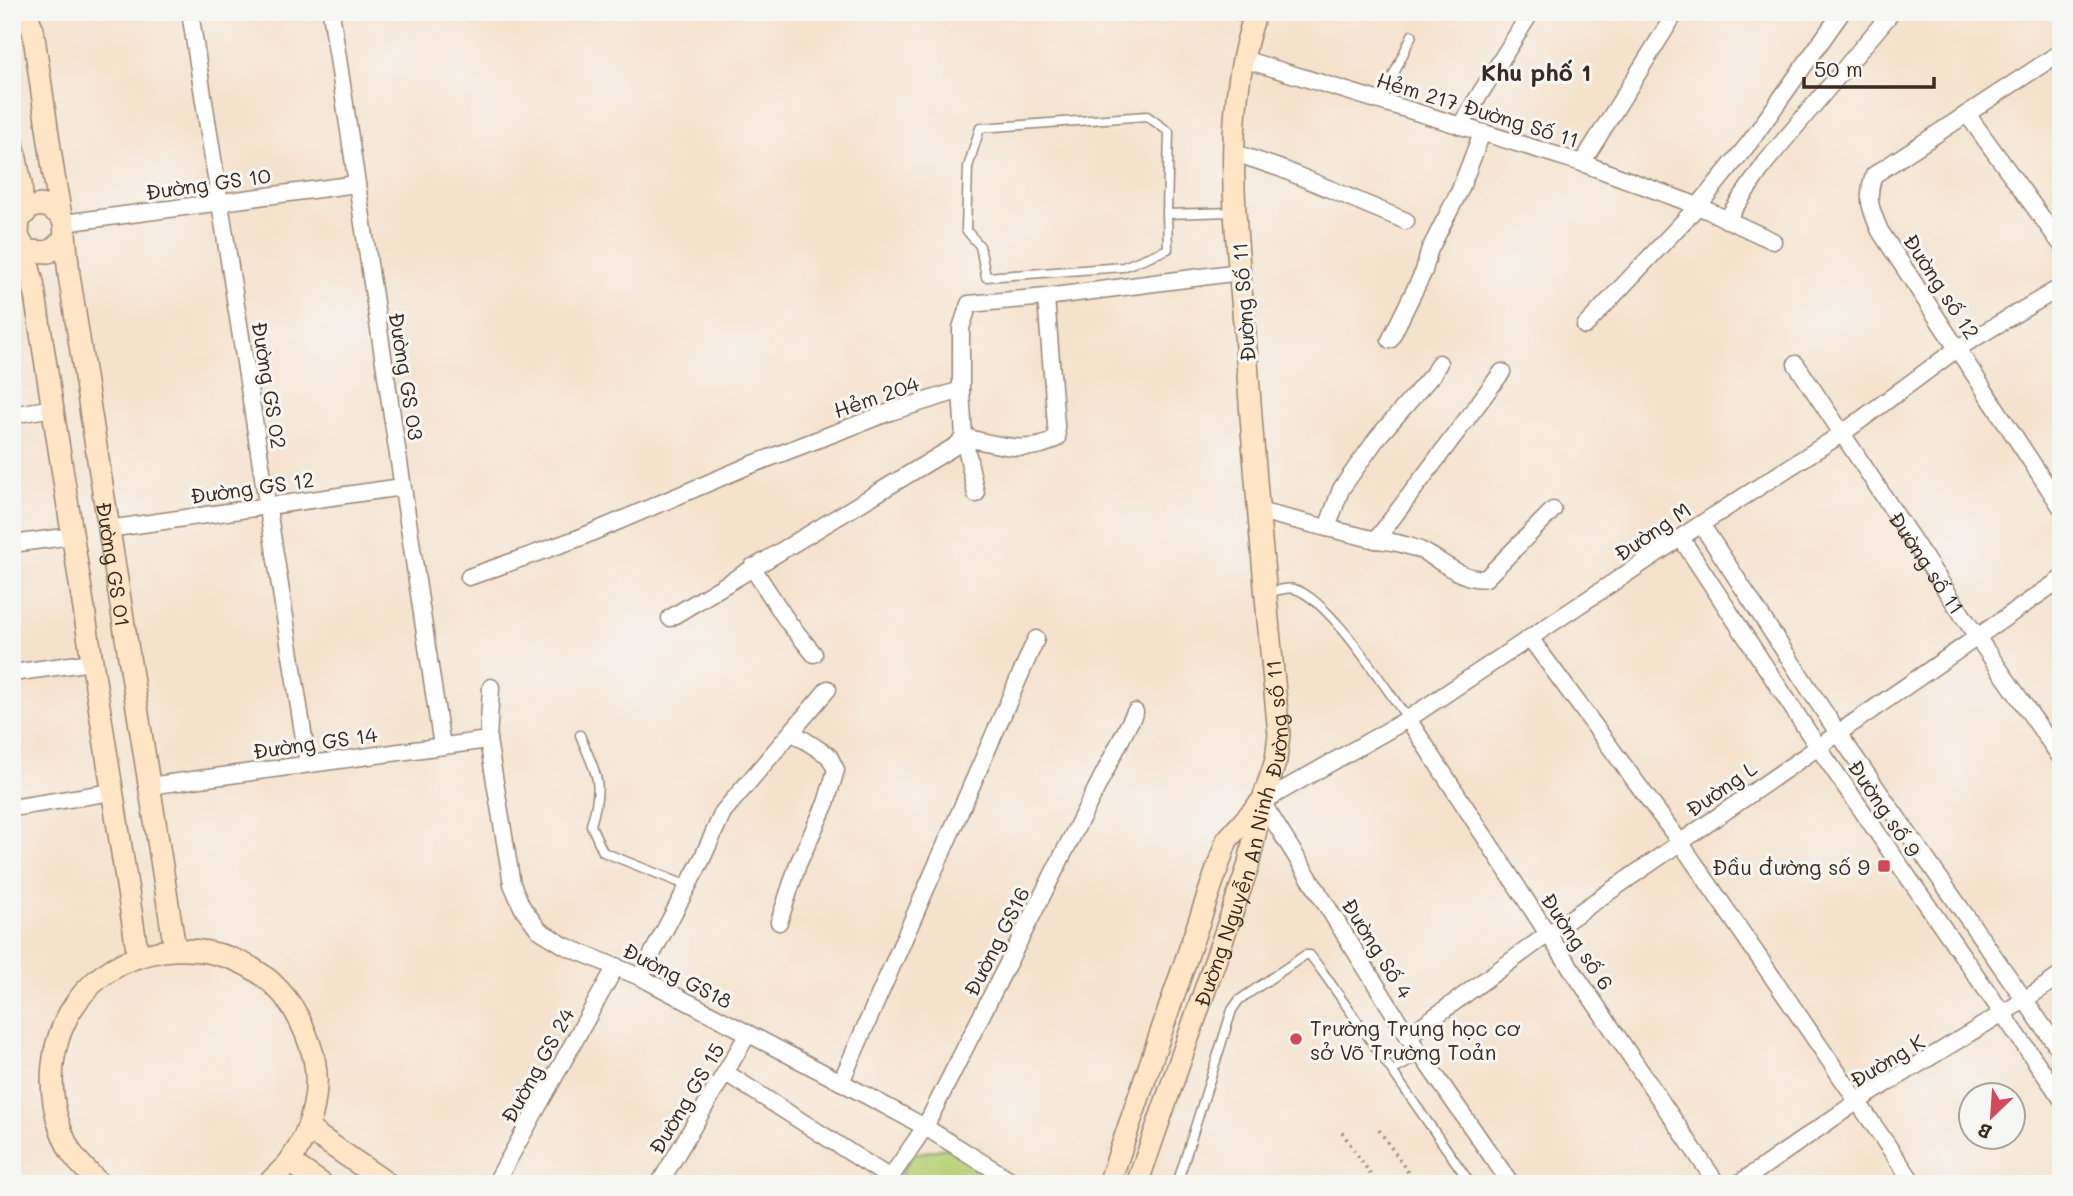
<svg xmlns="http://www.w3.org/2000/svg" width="2073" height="1196" font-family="Mali,sans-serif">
<rect width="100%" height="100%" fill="#f6f6f2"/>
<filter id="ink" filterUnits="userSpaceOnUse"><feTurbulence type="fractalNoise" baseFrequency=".0143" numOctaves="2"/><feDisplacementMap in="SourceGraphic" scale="14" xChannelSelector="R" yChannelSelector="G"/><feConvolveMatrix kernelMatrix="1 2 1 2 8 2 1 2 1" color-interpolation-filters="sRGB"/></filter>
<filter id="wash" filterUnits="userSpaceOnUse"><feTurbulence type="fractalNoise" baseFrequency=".00686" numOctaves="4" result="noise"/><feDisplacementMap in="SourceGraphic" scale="28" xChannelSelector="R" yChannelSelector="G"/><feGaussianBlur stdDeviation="1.57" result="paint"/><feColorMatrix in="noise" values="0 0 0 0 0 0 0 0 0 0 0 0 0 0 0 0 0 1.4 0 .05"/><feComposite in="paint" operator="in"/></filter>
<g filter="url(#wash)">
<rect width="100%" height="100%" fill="#f5e2cc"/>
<path fill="#b6d177" stroke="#787e4a" stroke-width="2" d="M947,1148L1004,1184H895L913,1154Z"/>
</g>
<g filter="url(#ink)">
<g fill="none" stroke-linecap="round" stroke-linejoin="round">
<g stroke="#988675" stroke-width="11">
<path id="lane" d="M1381,102L1412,35
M1167,214L1169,132L1147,116L980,128L968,167L966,230L980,246L986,277L1123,267L1168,249L1167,214L1233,212
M1268,593C1275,591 1287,587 1294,589C1329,598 1385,688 1408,719
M580,735C597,777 604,781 591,825L603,852L688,886
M1392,1071L1422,1055
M1177,1184L1232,1010L1239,1000L1305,955H1310L1322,971L1471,1184"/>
</g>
<g stroke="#988675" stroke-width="19">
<g id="street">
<path d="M190,12L308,764"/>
<path d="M331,12L442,746"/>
<path d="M1240,12L1254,18"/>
<path d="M2061,52L1874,175C1866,199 1870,208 1880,231L2061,507"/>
<path d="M1243,59L1582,163L1698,206L1773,241"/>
<path d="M1967,114L2061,244"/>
<path d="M1460,126L1531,12"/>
<path d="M1232,152L1282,169L1406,221"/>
<path d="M1582,163L1676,12"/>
<path d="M1726,220L1766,162L1892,12"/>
<path d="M64,223L357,184"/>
<path d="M1585,326L1698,206L1750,142L1842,12"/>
<path d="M1390,340L1424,271L1429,251L1460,190L1482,133"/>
<path id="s1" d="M1796,364L1977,637L2061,758"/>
<path d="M12,415L53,408"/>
<path d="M976,494L964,437C993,444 1031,456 1057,438L1046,297"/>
<path d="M1258,511L1376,540L1502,372"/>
<path d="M1701,524L1838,733L2061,1052"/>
<path d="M1327,528L1341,489L1378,437L1433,374L1439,363"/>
<path d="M108,529L402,487"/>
<path d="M1681,538L1818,747L2061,1098"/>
<path d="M1376,540C1391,541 1405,544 1420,550C1440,559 1463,582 1486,578L1553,510"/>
<path d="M12,544L72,536"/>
<path d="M752,567L788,622L814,654"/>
<path d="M469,577L579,538L748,466L890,412L961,390V328L969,304L1046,297L1240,272"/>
<path d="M670,618L957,445L964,437L961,390"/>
<path d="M1530,638L1680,842L1914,1184"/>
<path d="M12,673L92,662"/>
<path d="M491,687L488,740L512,884L522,907L539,930L565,946L640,977L841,1082L925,1127L1017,1184"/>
<path d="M1408,719L1548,934L1717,1184"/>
<path d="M148,786L488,740"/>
<path d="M12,808L112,792"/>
<path d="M779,922L798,864L826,803L836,770L829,756L792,732"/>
<path d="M640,977L702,859L723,812L828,689"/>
<path d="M1408,1036L1548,934L2061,579"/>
<path d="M726,1073L890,1178"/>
<path d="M841,1082L1036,639"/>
<path d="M495,1184L616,966"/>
<path d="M659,1184L748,1034"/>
<path d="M886,1184L925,1127L1135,712"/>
<path d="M1511,1184L1408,1036L1262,802L1408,719L1701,524L1843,433L1958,348L2061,287"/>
<path d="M1738,1184L1858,1101L2026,999L2061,975"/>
</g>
</g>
<g stroke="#988675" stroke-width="24">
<g id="secondary">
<path id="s2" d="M26,12L33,30L54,176L61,216L64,223L69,275L175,949"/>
<path d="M12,138L21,184L23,213"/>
<path d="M61,216L49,207L40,205L30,208L19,220L18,236L23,246L33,282L138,956"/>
<path d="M23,246L30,251L49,252L63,240L65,232"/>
<path d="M308,1129L388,1184"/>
<path d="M290,1162L322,1184"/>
<path d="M100,1184C90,1174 78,1163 71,1152C38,1094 48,1016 103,975C154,937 235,942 279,990C294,1006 303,1024 310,1045C324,1083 313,1129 290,1161C284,1169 275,1176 268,1184"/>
<path d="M1109,1184L1227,840L1260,803"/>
<path id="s3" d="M1137,1184L1248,867L1262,802L1276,760L1279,734C1266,605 1255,477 1246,348C1238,238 1218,120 1256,12"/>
</g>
</g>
<path stroke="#988675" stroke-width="3.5" stroke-dasharray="2 5" stroke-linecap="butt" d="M1379,1130L1416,1184
M1342,1132L1377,1184"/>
<use href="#lane" stroke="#fff" stroke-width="8"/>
<use href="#street" stroke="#fff" stroke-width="16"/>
<use href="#secondary" stroke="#fee5c5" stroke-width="21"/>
</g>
</g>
<g fill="#d1495b" stroke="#f6f6f2" stroke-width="2.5">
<rect x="1877" y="859" width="14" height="14" rx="3.5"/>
<circle cx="1296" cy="1039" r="7"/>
</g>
<g text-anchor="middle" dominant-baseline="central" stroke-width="6" stroke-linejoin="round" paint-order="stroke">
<g font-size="21" fill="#3b2a1e" stroke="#f6f6f2">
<text transform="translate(1478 109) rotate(17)">Hẻm 217 Đường Số 11</text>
<text transform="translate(208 183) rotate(-8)">Đường GS 10</text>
<text transform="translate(1942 286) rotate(57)">Đường số 12</text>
<text transform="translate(1243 302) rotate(-94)">Đường Số 11</text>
<text transform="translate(407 376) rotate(81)">Đường GS 03</text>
<text transform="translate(270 385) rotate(81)">Đường GS 02</text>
<text transform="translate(876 396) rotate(-19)">Hẻm 204</text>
<text transform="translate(252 487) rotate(-8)">Đường GS 12</text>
<text transform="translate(1652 531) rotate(-34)">Đường M</text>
<text stroke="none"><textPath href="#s1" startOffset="238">Đường số 11</textPath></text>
<text stroke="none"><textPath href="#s2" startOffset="560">Đường GS 01</textPath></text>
<text stroke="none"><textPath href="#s3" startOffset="488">Đường số 11</textPath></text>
<text transform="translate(315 742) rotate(-8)">Đường GS 14</text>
<text transform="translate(1721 788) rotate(-35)">Đường L</text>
<text transform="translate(1885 808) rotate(56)">Đường số 9</text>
<text stroke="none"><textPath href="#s3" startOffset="304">Đường Nguyễn An Ninh</textPath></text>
<text transform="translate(996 941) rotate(-63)">Đường GS16</text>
<text transform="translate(1578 941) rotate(56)">Đường số 6</text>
<text transform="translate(1378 948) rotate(58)">Đường Số 4</text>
<text transform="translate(678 975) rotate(27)">Đường GS18</text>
<text transform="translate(1887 1060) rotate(-31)">Đường K</text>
<text transform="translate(537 1065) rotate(-61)">Đường GS 24</text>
<text transform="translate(686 1098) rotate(-59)">Đường GS 15</text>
</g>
<g font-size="21" fill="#3b2a1e" stroke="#f6f6f2" text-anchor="end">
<text x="1870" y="866">Đầu đường số 9</text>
<text x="1310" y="1027" text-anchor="start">Trường Trung học cơ<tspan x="1310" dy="24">sở Võ Trường Toản</tspan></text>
</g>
<g font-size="23" font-weight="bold" fill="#3b2a1e" stroke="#f6f6f2">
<text x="1536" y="72">Khu phố 1</text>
</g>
</g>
<rect width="2073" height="1196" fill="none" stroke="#f6f6f2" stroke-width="42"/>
<g transform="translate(1992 1116) rotate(205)"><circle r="33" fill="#f6f6f2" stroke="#aba49d" stroke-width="2"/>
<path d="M0-5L12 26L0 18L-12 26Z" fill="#d1495b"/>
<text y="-10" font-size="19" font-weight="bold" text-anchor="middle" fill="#3b2a1e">B</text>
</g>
<path d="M1804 77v10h130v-10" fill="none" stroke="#3b2a1e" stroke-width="3.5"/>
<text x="1814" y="77" font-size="21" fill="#3b2a1e" stroke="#f6f6f2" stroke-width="5" paint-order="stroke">50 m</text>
</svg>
